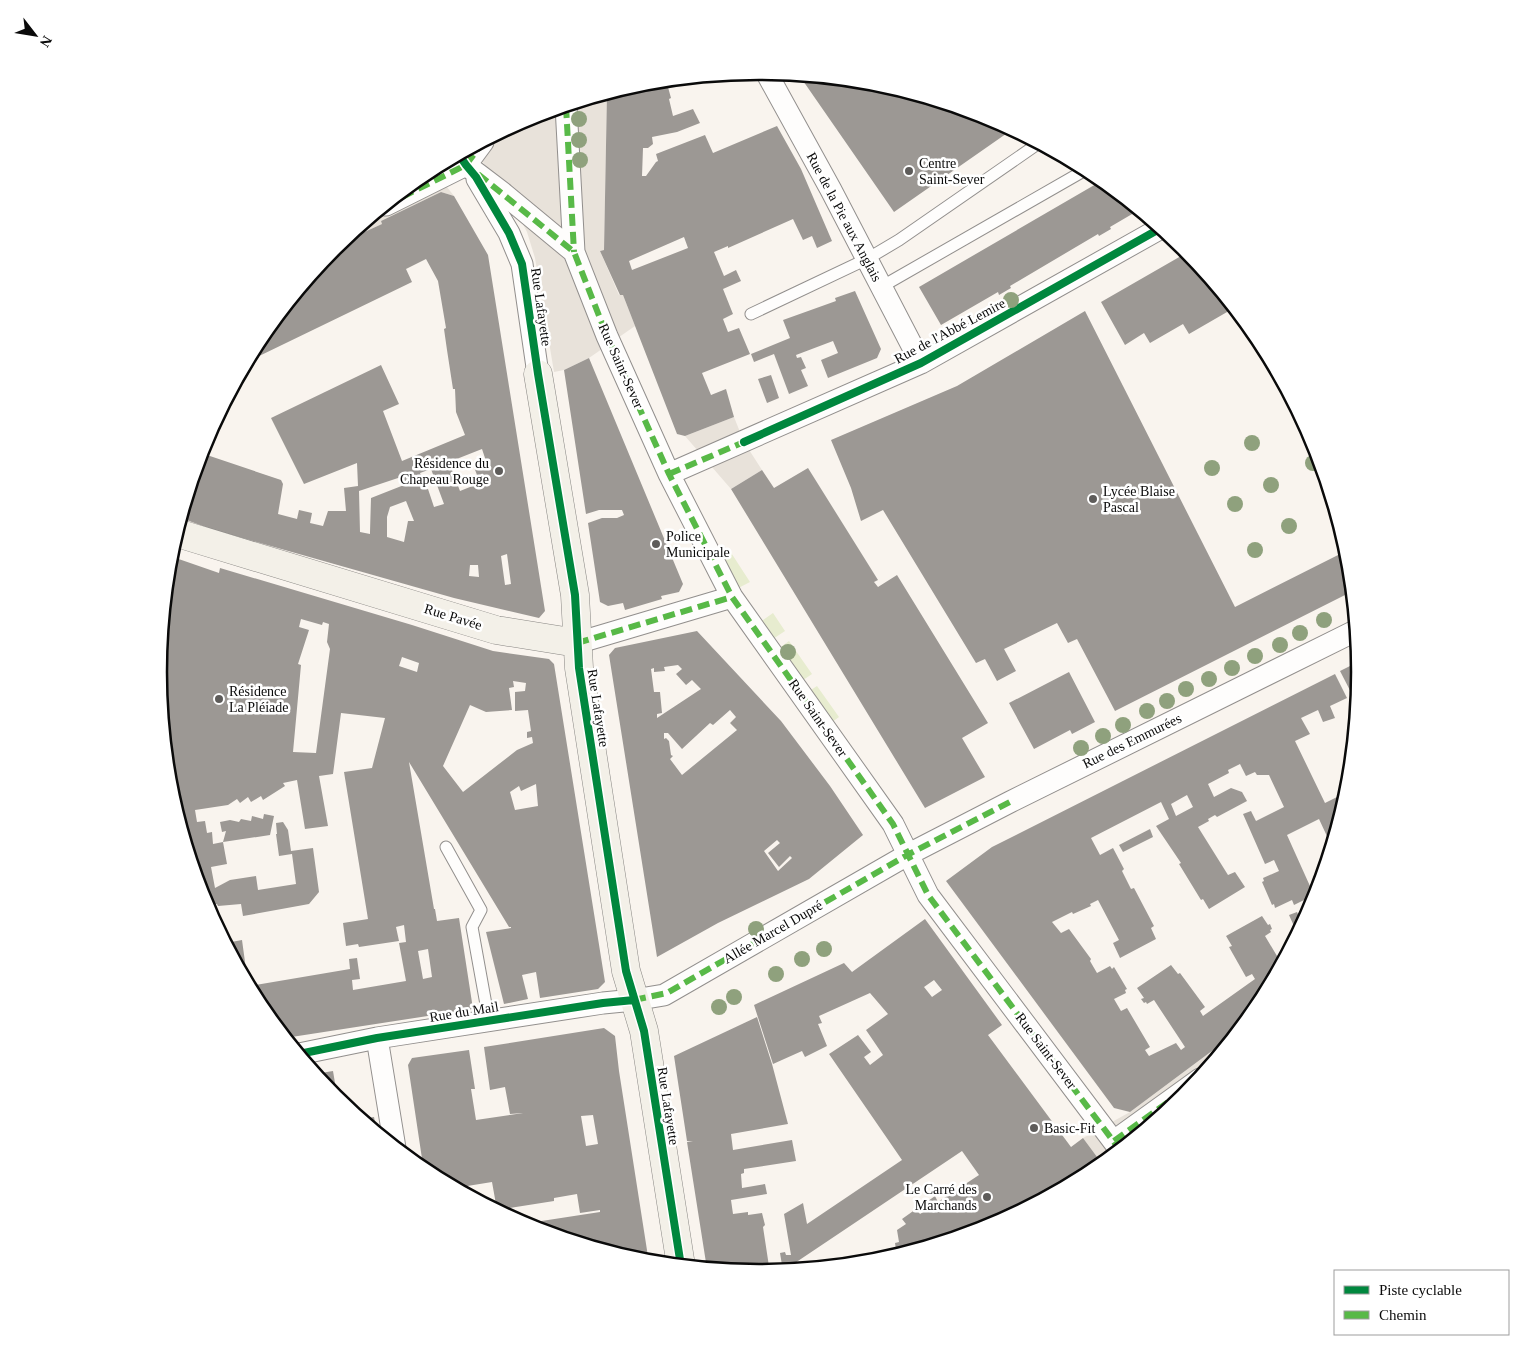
<svg xmlns="http://www.w3.org/2000/svg" width="1519" height="1345" font-family="Georgia,serif">
<rect width="100%" height="100%" fill="#f9f4ee"/>
<path fill="#e7eccf" d="M728,548L750,582L721,597L705,560Z
M773,613L785,631L758,649L746,632Z
M789,641L812,674L790,689L766,658Z
M817,686L839,717L820,731L797,699Z"/>
<path fill="#e8e2da" d="M607,93L604,250L600,251L619,295H623L635,326L589,358L564,370L554,372L535,258L527,232L518,215L473,147L530,117Z
M433,169L454,196L441,192L381,221L382,224L360,234L359,232L347,237L426,172Z
M734,417L744,442L762,470L731,489L685,436Z
M1240,1030L1184,1098L1103,1165L1083,1138L1130,1112Z"/>
<path fill="#9c9894" fill-rule="evenodd" d="M799,75L877,83L990,117L1013,129L894,212Z
M666,80L671,98L669,99L673,116L693,109L700,123L677,132L652,137L653,144L648,148H643L642,176H646L656,162L658,161L656,154L705,135L713,153L777,126L801,169L832,241L817,248L812,236L803,240L793,219L728,248V246L714,252L724,276L736,270L741,281L723,289L733,314L723,319L728,332L739,328L750,354L702,373L711,395L726,389L734,417L685,436L677,434L623,295H620L600,251L604,250L607,93L642,83ZM684,237L688,248L632,270L629,261Z
M1103,180L1139,210L1110,227L1111,229L1099,236L1098,234L1010,286L1011,288L999,295L998,292L941,325L919,287Z
M441,192L454,196L488,255L545,611L539,618L454,598L211,529L181,518L201,453L281,480L283,484L278,514L297,519L299,510L312,513L310,523L323,526L328,511H346L344,488L358,486L357,463L304,484L271,418L381,365L399,404L383,411L402,461L465,435L456,412L455,389H453L447,350L444,329L446,328L438,281L426,259L406,269L412,282L247,362L260,338L335,247L355,233L359,231L360,234L382,224L381,221ZM482,449L486,461L474,467L480,483L460,491L449,462ZM431,469L444,504L434,507L424,477L422,478L420,473ZM401,477L404,485L371,498L370,532V534L360,532L359,491ZM406,501L414,521H408L404,542L387,537V517L390,507ZM507,554L511,584L505,585L501,556ZM470,565H478L479,577L469,576Z
M1188,252L1234,308L1189,334L1183,324L1150,343L1144,333L1125,345L1101,302Z
M855,291L881,349L877,358L828,378L821,360L838,353L833,341L796,355L797,358L801,357L806,368L801,370L808,386L789,394L774,354L754,362L751,354L790,338L783,320L836,301L835,298Z
M1085,311L1235,607L1348,550L1353,591L1115,711L1077,639L1068,643L1057,623L1004,649L1016,671L997,681L985,659L976,663L883,510L861,521L851,488L831,440L957,386Z
M589,358L683,584L679,592L661,596L662,599L625,610L623,603L608,606L600,602L588,523L602,518H617L624,515L622,510H599L586,514L564,370Z
M771,375L779,398L767,403L758,379Z
M808,468L878,580L874,582L878,587L897,575L988,723L962,738L985,777L925,808L731,489L762,470L774,488Z
M170,556L219,573L220,568L412,625L493,651L549,659L554,664L605,982L598,989L540,998L536,972L522,975L528,999L504,1004L486,932L511,928V927H509L409,762L434,909H435L437,921L459,918L473,1009L285,1038L259,1006L249,986L350,969L349,959L357,958L360,979L352,980L353,990L406,981L399,943L406,942L404,925L396,927L399,941L359,947L358,944L346,946L343,923L368,919L344,772L372,768L385,718L341,713L333,774L319,776L328,826L305,829L297,780L283,783L285,786L263,800L261,796L251,802L248,797L240,803L237,799L228,805L195,810L197,822L205,821L207,833L212,832L213,844L223,842L227,864L211,867L215,888L230,880L256,876L258,890L296,884L292,854L279,856L276,834H277L276,823L283,822L288,830L291,851L313,848L319,892L309,904L243,916L241,904L218,906L217,904L206,906L170,790L158,672ZM301,619L322,625L323,622L329,624L327,642L330,649L316,753L293,752L301,665L298,664L309,630L299,627ZM402,657L419,663L417,672L399,666ZM513,681L526,683L525,691L515,692V711L528,710L531,731L527,732V738L532,737L533,743L517,750L463,792L443,766L470,705L486,712L512,710L509,688L514,687ZM536,784L538,806L515,810L510,792L519,786L521,791ZM428,949L432,977L423,979L418,951Z
M697,631L781,721L830,786L863,835L809,879L718,923L657,957L609,655L615,648ZM678,665L682,669L676,674L686,685L692,680L701,689L657,718V714L662,713L660,692H654L651,669L654,668V672L665,671L664,667ZM730,710L736,717L730,723L737,730L682,775L670,759L673,756L671,755L669,741L666,738L664,739V733H668L682,749L710,723L713,725ZM777,840L780,843L768,853L779,867L790,856L792,858L778,871L764,851Z
M1360,661L1361,673L1358,701L1356,702L1340,671Z
M1069,672L1095,722L1072,734L1070,730L1034,749L1009,703Z
M1335,674L1347,698L1330,706L1335,718L1323,722L1318,710L1301,718L1310,734L1295,741L1325,803L1349,791L1332,847L1319,819L1287,835L1314,895L1294,905L1292,900L1275,908L1274,904L1272,905L1262,882L1264,881L1263,878L1279,871L1274,860L1265,864L1243,814L1251,811L1256,821L1284,807L1269,775H1257L1255,772L1246,776L1240,764L1228,770L1229,773L1208,784L1214,797L1231,788L1242,792L1247,801L1217,817L1215,815L1208,819L1209,821L1198,827L1228,875L1235,872L1245,887L1209,909L1203,899L1201,900L1179,864L1181,863L1156,826L1169,819L1161,802L1091,838L1100,855L1113,848L1124,869L1122,871L1131,889L1134,888L1154,926L1151,928L1156,939L1120,958L1113,943L1119,940L1098,900L1090,904L1091,906L1073,914L1072,912L1052,922L1061,933L1069,929L1091,959L1090,961L1097,973L1110,966L1112,969L1114,967L1127,989L1125,990L1126,993L1114,999L1121,1011L1127,1008L1150,1047L1145,1050L1149,1056L1176,1043L1181,1050L1185,1047L1154,1000L1147,1004L1146,1002L1144,1003L1141,999L1144,998L1137,988L1171,965L1178,974L1180,973L1205,1007L1200,1011L1203,1016L1255,979L1252,974L1246,977L1229,947L1232,946L1226,936L1262,916L1268,925L1270,924L1272,929L1270,930L1271,932L1265,936L1280,961L1287,956L1259,1007L1240,1030L1130,1112L1114,1108L946,881L992,847ZM1187,795L1193,807L1176,816L1171,804Z
M264,814L274,816L270,835L223,842L226,831L222,832L220,822L230,820L239,822L241,819L251,821L252,816L263,819Z
M1150,829L1153,837L1123,852L1119,845Z
M1297,912L1303,925L1298,935L1289,915Z
M925,919L1002,1025L988,1035L1071,1147L1083,1138L1103,1165L1093,1173L989,1228L897,1256L895,1243L899,1242L897,1230L906,1224L902,1219L916,1209L920,1214L925,1211L921,1206L935,1196L938,1202L979,1175L962,1151L783,1271L780,1253L785,1252L786,1255H791L784,1214L803,1203L807,1224L902,1160L829,1054L858,1035L871,1052L864,1057L870,1065L883,1055L866,1030L888,1014L870,993L819,1016L822,1023L818,1024L827,1046L805,1057L802,1051L773,1064L754,1005L844,963L852,972ZM934,980L942,990L932,997L924,987Z
M242,940L248,984L226,943Z
M757,1017L772,1064L788,1124L731,1134L733,1150L792,1140L796,1161L744,1169V1173L741,1174L742,1188L765,1184L767,1194L731,1200L733,1214L748,1212V1215L762,1213L765,1225L763,1227L770,1273L760,1274L707,1269L687,1142L693,1141H687L674,1056Z
M604,1028L615,1036L619,1071L649,1263L642,1262L529,1228L522,1224L600,1212V1210L580,1213L577,1194L554,1198V1201L497,1210L492,1182L455,1188L424,1172L408,1065L412,1058L469,1050L475,1089H471L476,1120L523,1113L510,1114L505,1087L490,1090L484,1047ZM593,1115L598,1144L586,1146L581,1116Z
M333,1071L338,1101L315,1074Z
M374,1117L377,1132L360,1119Z"/>
<g fill="none" stroke-linecap="round" stroke-linejoin="round">
<g stroke="#928f8d" stroke-width="13">
<path id="lane" d="M881,287L1087,169
M751,314L867,259L899,240L1039,143
M446,847L481,910L472,927L489,1021"/>
</g>
<g stroke="#928f8d" stroke-width="23">
<path id="street" d="M766,72L831,190L921,363
M566,106L574,252
M466,165L504,194L574,252L607,336L669,474L732,597L893,824L928,895L1120,1150
M477,179L509,233L522,264L538,374
M386,205L466,165L483,142
M669,474L921,363L1161,228
M577,643L732,597
M377,1038L395,1148
M299,1054L377,1038L603,1003L634,1000L664,995L909,854L1010,802L1357,630
M1114,1141L1200,1079"/>
</g>
<g stroke="#888683" stroke-width="29">
<path id="secondary" d="M538,374L575,595L579,668L626,971L644,1031L681,1266
M177,533L496,630L577,643"/>
</g>
<use href="#lane" stroke="#fefdfc" stroke-width="11"/>
<use href="#street" stroke="#fefdfc" stroke-width="21"/>
<use href="#secondary" stroke="#f3f0e8" stroke-width="28"/>
<path stroke="#58b947" stroke-width="6" stroke-dasharray="12 6" stroke-linecap="butt" d="M566,106L574,252
M478,174L574,252L607,336L669,474L732,597L893,824L928,895L1120,1150
M386,205L466,165L483,142
M669,474L744,442
M577,643L732,597
M634,1000L667,993L909,854L1010,802
M1114,1141L1200,1079"/>
<g stroke="#fff" stroke-width="11">
<path id="cycleway" d="M459,155L466,165L476,177L509,233L522,264L538,374L575,595L579,668L626,971L644,1031L681,1266
M744,442L921,363L1161,228
M299,1054L377,1038L603,1003L634,1000"/>
</g>
<use href="#cycleway" stroke="#00873e" stroke-width="8"/>
</g>
<g fill="#8fa17d">
<circle cx="579" cy="119" r="8"/>
<circle cx="579" cy="140" r="8"/>
<circle cx="580" cy="160" r="8"/>
<circle cx="1011" cy="300" r="8"/>
<circle cx="1252" cy="443" r="8"/>
<circle cx="1313" cy="463" r="8"/>
<circle cx="1212" cy="468" r="8"/>
<circle cx="1271" cy="485" r="8"/>
<circle cx="1235" cy="504" r="8"/>
<circle cx="1289" cy="526" r="8"/>
<circle cx="1255" cy="550" r="8"/>
<circle cx="1324" cy="620" r="8"/>
<circle cx="1300" cy="633" r="8"/>
<circle cx="1280" cy="645" r="8"/>
<circle cx="788" cy="652" r="8"/>
<circle cx="1255" cy="656" r="8"/>
<circle cx="1232" cy="668" r="8"/>
<circle cx="1209" cy="679" r="8"/>
<circle cx="1186" cy="689" r="8"/>
<circle cx="1167" cy="701" r="8"/>
<circle cx="1147" cy="711" r="8"/>
<circle cx="1123" cy="725" r="8"/>
<circle cx="1103" cy="736" r="8"/>
<circle cx="1081" cy="748" r="8"/>
<circle cx="756" cy="929" r="8"/>
<circle cx="824" cy="949" r="8"/>
<circle cx="802" cy="959" r="8"/>
<circle cx="776" cy="974" r="8"/>
<circle cx="734" cy="997" r="8"/>
<circle cx="719" cy="1007" r="8"/>
</g>
<g fill="#5e5c5a" stroke="#fff" stroke-width="2">
<circle cx="909" cy="171" r="5"/>
<circle cx="499" cy="471" r="5"/>
<circle cx="1093" cy="499" r="5"/>
<circle cx="656" cy="544" r="5"/>
<circle cx="219" cy="699" r="5"/>
<circle cx="1034" cy="1128" r="5"/>
<circle cx="987" cy="1197" r="5"/>
</g>
<g text-anchor="middle" dominant-baseline="central" stroke-width="5" stroke-linejoin="round" paint-order="stroke">
<g font-size="14" fill="#0a0a0a" stroke="#fff" text-anchor="start">
<text x="919" y="163">Centre<tspan x="919" dy="16">Saint-Sever</tspan></text>
<text x="489" y="463" text-anchor="end">Résidence du<tspan x="489" dy="16">Chapeau Rouge</tspan></text>
<text x="1103" y="491">Lycée Blaise<tspan x="1103" dy="16">Pascal</tspan></text>
<text x="666" y="536">Police<tspan x="666" dy="16">Municipale</tspan></text>
<text x="229" y="691">Résidence<tspan x="229" dy="16">La Pléiade</tspan></text>
<text x="1044" y="1128">Basic-Fit</text>
<text x="977" y="1189" text-anchor="end">Le Carré des<tspan x="977" dy="16">Marchands</tspan></text>
</g>
<g font-size="14" fill="#0a0a0a" stroke="#fff">
<text transform="translate(844 217) rotate(62)">Rue de la Pie aux Anglais</text>
<text transform="translate(541 307) rotate(82)">Rue Lafayette</text>
<text transform="translate(950 331) rotate(-28)">Rue de l'Abbé Lemire</text>
<text transform="translate(621 366) rotate(66)">Rue Saint-Sever</text>
<text transform="translate(453 617) rotate(17)">Rue Pavée</text>
<text transform="translate(598 708) rotate(81)">Rue Lafayette</text>
<text transform="translate(818 718) rotate(55)">Rue Saint-Sever</text>
<text transform="translate(1132 741) rotate(-26)">Rue des Emmurées</text>
<text transform="translate(773 932) rotate(-30)">Allée Marcel Dupré</text>
<text transform="translate(464 1012) rotate(-9)">Rue du Mail</text>
<text transform="translate(1046 1051) rotate(53)">Rue Saint-Sever</text>
<text transform="translate(668 1106) rotate(81)">Rue Lafayette</text>
</g>
</g>
<path d="M0 0H1519V1345H0ZM167 672a592 592 0 1 1 1184 0a592 592 0 1 1-1184 0Z" fill="#fff" fill-rule="evenodd"/>
<path fill="none" stroke="#0a0a0a" stroke-width="2.5" d="M167 672a592 592 0 1 1 1184 0a592 592 0 1 1-1184 0Z"/>
<rect x="1334" y="1270" width="175" height="65" fill="#ffffff" stroke="#9d9d9d"/>
<rect x="1344" y="1286" width="25" height="8" fill="#00873e" stroke="#9d9d9d"/>
<text x="1379" y="1295" font-size="15" fill="#0a0a0a">Piste cyclable</text>
<rect x="1344" y="1311" width="25" height="8" fill="#58b947" stroke="#9d9d9d"/>
<text x="1379" y="1320" font-size="15" fill="#0a0a0a">Chemin</text>
<g transform="translate(35 35) rotate(121)" stroke="#ffffff" stroke-width="4" paint-order="stroke">
<path d="M0-4L9 19L0 12L-9 19Z" fill="#0a0a0a"/>
<text y="-8" font-size="14" font-weight="bold" text-anchor="middle" fill="#0a0a0a">N</text>
</g>
</svg>
